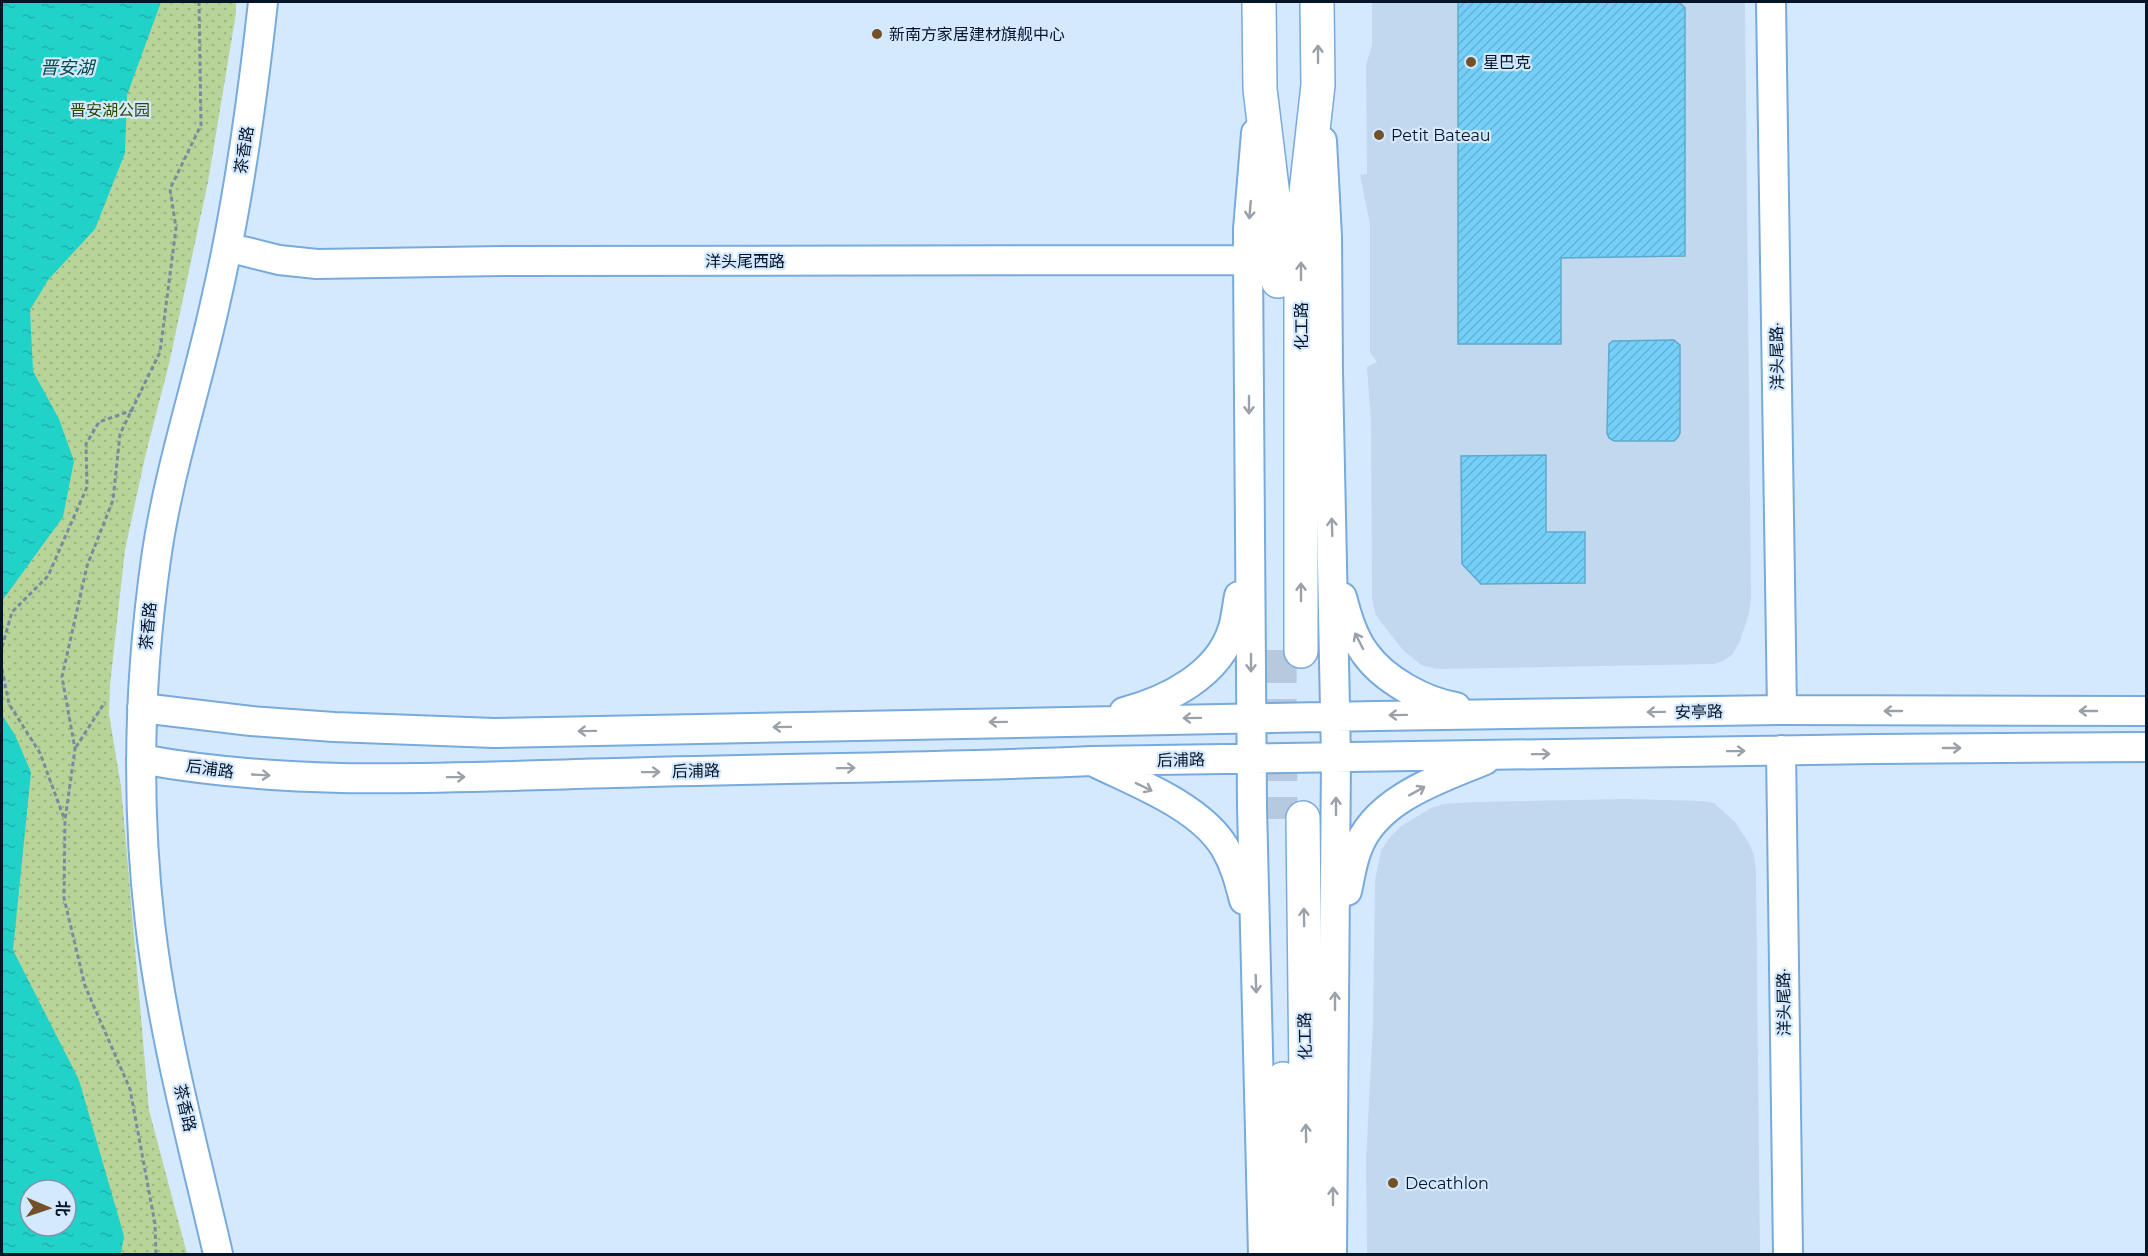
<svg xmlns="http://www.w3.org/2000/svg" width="2148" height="1256" font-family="Montserrat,'Noto Sans SC',sans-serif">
<defs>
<pattern id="grass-dots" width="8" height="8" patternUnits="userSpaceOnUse" patternTransform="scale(1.5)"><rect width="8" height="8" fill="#b8d498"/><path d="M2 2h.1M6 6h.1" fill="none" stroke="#9db583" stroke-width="1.8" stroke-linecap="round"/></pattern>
<pattern id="water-ripples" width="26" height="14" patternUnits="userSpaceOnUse" patternTransform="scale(1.5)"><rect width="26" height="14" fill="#21d2c8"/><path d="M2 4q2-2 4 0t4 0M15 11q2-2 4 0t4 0" fill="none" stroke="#1cb3ac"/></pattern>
<pattern id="building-hatch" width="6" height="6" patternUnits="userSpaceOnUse" patternTransform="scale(1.5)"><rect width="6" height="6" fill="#74d0f8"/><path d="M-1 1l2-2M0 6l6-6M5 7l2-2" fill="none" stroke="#63b2d5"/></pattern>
</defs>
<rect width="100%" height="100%" fill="#d5e9fe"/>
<path fill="#c1d8ef" d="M1372,2H1745L1751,598L1749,613L1740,641L1732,655L1723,661L1713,664L1436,669L1421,665L1403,650L1380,621L1375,613L1372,597L1371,422L1367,367L1377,362L1370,352V224L1360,175L1367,174L1366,65L1372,45Z
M1626,799L1704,801L1714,803L1735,822L1750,845L1754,856L1756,871L1760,1254H1367L1366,1160L1373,1023L1375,880L1381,851L1390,837L1401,826L1431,808L1444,804L1476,802Z"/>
<path fill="url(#grass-dots)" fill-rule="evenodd" d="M2,2H236V13L208,182L169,364L145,457L125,550L110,685L109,714L121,786L149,1110L187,1254H2ZM30,1190H66V1226H30Z"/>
<path fill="url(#water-ripples)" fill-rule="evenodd" d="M2,2H161L127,95L125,153L95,229L48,280L30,310L33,371L59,419L74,461L63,517L2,601Z
M2,715L15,735L31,772L13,950L79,1080L124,1236L121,1254H2ZM30,1190H66V1226H30Z"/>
<path fill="url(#building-hatch)" stroke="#5eaacb" stroke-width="1.5" d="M1458,2H1679L1685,8V256L1561,258V344H1458Z
M1674,340L1680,345V433L1678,437L1674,441H1614L1609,438L1607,433L1609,344L1613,341Z
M1546,455V532H1585V583L1481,584L1462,564L1461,456Z"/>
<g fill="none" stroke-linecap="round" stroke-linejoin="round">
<path stroke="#b6c9de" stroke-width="33" stroke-dasharray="33 16" stroke-linecap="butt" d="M1280,650L1281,819"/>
<g stroke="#78aadb" stroke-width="32">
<path id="secondary" d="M1771,2L1782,710
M1256,133L1248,229V260L1252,807L1263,1254
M1322,141L1327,237L1328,372L1336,757L1332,1254
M243,251L279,260L317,264L502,261L1248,260
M1342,597C1347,616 1353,637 1365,653C1384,680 1425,702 1456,707
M142,708L251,721L334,727L494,733L1377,716L1782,710L2146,711
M1124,712C1168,700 1219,675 1233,628C1236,618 1237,606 1239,596
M1781,750L1788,1254
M141,759C296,788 456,777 613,773C773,768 932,768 1092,761L1875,749L2146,747
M1096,763C1137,783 1201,807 1225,848C1235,865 1239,881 1244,900
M1347,891C1350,878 1352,863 1357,850C1375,799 1439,779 1485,760
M218,1254C193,1145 163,1035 150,923C136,802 139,680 156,559C168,473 196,390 215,304C238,205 252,103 263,2"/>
</g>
<g stroke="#78aadb" stroke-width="36">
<path id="highway" d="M1259,2L1260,89L1278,237V281
M1301,651V237L1318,85L1317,2
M1303,818L1308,1254
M1283,1079L1284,1254"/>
</g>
<path stroke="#788b9f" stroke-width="3" stroke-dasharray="4.5 3" stroke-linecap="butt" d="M2,647L12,612L48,576L87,487L86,444L99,422L133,410
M2,669L9,704L40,753L64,818
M76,747L105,702
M156,1254L155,1224L130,1089L85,986L64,898L65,820L75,749L62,677L87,566L113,500L120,434L160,352L176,228L170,189L201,125L199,2"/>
<use href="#secondary" stroke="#fff" stroke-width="28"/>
<use href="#highway" stroke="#fff" stroke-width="33"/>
</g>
<defs><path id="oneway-shaft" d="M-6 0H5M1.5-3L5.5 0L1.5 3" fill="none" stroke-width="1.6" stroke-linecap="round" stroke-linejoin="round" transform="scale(1.5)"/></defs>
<g stroke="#9aa1a9">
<use href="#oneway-shaft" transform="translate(1318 54) rotate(-90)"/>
<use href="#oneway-shaft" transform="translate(1250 210) rotate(95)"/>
<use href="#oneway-shaft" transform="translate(1301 271) rotate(-90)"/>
<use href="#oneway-shaft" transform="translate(1249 405) rotate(90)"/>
<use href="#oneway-shaft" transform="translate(1332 527) rotate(-92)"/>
<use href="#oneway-shaft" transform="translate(1301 592) rotate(-90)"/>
<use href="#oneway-shaft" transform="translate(1359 641) rotate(-117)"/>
<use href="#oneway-shaft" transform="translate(1251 663) rotate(90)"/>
<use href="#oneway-shaft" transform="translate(1893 711) rotate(-180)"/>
<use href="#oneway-shaft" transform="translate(2088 711) rotate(-180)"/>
<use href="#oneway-shaft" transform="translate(1656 712) rotate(179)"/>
<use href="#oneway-shaft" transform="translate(1398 715) rotate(179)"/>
<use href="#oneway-shaft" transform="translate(1192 718) rotate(179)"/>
<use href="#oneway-shaft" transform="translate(998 722) rotate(179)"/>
<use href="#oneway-shaft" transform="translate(782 727) rotate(179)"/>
<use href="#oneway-shaft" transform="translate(587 731) rotate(179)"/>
<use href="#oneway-shaft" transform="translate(1952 748)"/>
<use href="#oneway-shaft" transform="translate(1736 751) rotate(-1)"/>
<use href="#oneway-shaft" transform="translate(1541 754) rotate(-1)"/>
<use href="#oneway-shaft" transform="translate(846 768) rotate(-1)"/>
<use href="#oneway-shaft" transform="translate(651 772) rotate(-1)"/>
<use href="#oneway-shaft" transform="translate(261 775) rotate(3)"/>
<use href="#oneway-shaft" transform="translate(456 777) rotate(-1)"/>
<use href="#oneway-shaft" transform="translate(1144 787) rotate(26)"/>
<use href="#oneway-shaft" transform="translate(1417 791) rotate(-29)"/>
<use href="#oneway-shaft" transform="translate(1336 806) rotate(-90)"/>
<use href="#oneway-shaft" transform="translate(1304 917) rotate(-91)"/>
<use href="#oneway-shaft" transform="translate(1256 984) rotate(88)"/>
<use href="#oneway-shaft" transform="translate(1335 1001) rotate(-90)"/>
<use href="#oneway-shaft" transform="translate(1306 1133) rotate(-91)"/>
<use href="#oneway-shaft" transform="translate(1333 1196) rotate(-90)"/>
</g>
<g fill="#735128" stroke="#d5e9fe" stroke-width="2">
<circle cx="877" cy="34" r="6"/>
<circle cx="1471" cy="62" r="6"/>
<circle cx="1379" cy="135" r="6"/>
<circle cx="1393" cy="1183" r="6"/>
</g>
<g text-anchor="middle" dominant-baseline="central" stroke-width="4.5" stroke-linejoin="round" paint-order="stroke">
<g font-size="16" fill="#031527" stroke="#d5e9fe" text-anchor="start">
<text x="889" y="34">新南方家居建材旗舰中心</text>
<text x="1483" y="62">星巴克</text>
<text x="1391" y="135">Petit Bateau</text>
<text x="1405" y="1183">Decathlon</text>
</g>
<g font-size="16" fill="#2d4600" stroke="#d5e9fe">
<text x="110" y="110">晋安湖公园</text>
</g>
<g font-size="16" fill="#031527" stroke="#d5e9fe">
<text transform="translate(244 150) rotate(-81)">茶香路</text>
<text x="745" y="261">洋头尾西路</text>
<text transform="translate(1301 326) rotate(-90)">化工路</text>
<text transform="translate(1777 356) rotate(-91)">洋头尾路·</text>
<text transform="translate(148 626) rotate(-84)">茶香路</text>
<text transform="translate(1699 712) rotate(-1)">安亭路</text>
<text transform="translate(1181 760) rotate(-1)">后浦路</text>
<text transform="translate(210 769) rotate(8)">后浦路</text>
<text transform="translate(696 771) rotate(-1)">后浦路</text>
<text transform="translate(1784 1002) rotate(-91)">洋头尾路·</text>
<text transform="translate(1305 1036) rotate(-91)">化工路</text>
<text transform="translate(185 1108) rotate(77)">茶香路</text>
</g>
<g font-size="18" font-style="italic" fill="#014b48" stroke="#d5e9fe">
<text x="67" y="68">晋安湖</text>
</g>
</g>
<rect width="2148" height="1256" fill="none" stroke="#031527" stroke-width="6"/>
<g transform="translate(48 1208) rotate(92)"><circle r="28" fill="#d5e9fe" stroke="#8194a8" stroke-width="1.5"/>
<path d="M0-4.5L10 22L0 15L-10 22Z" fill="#735128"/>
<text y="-9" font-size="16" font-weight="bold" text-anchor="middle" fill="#031527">北</text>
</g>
</svg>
